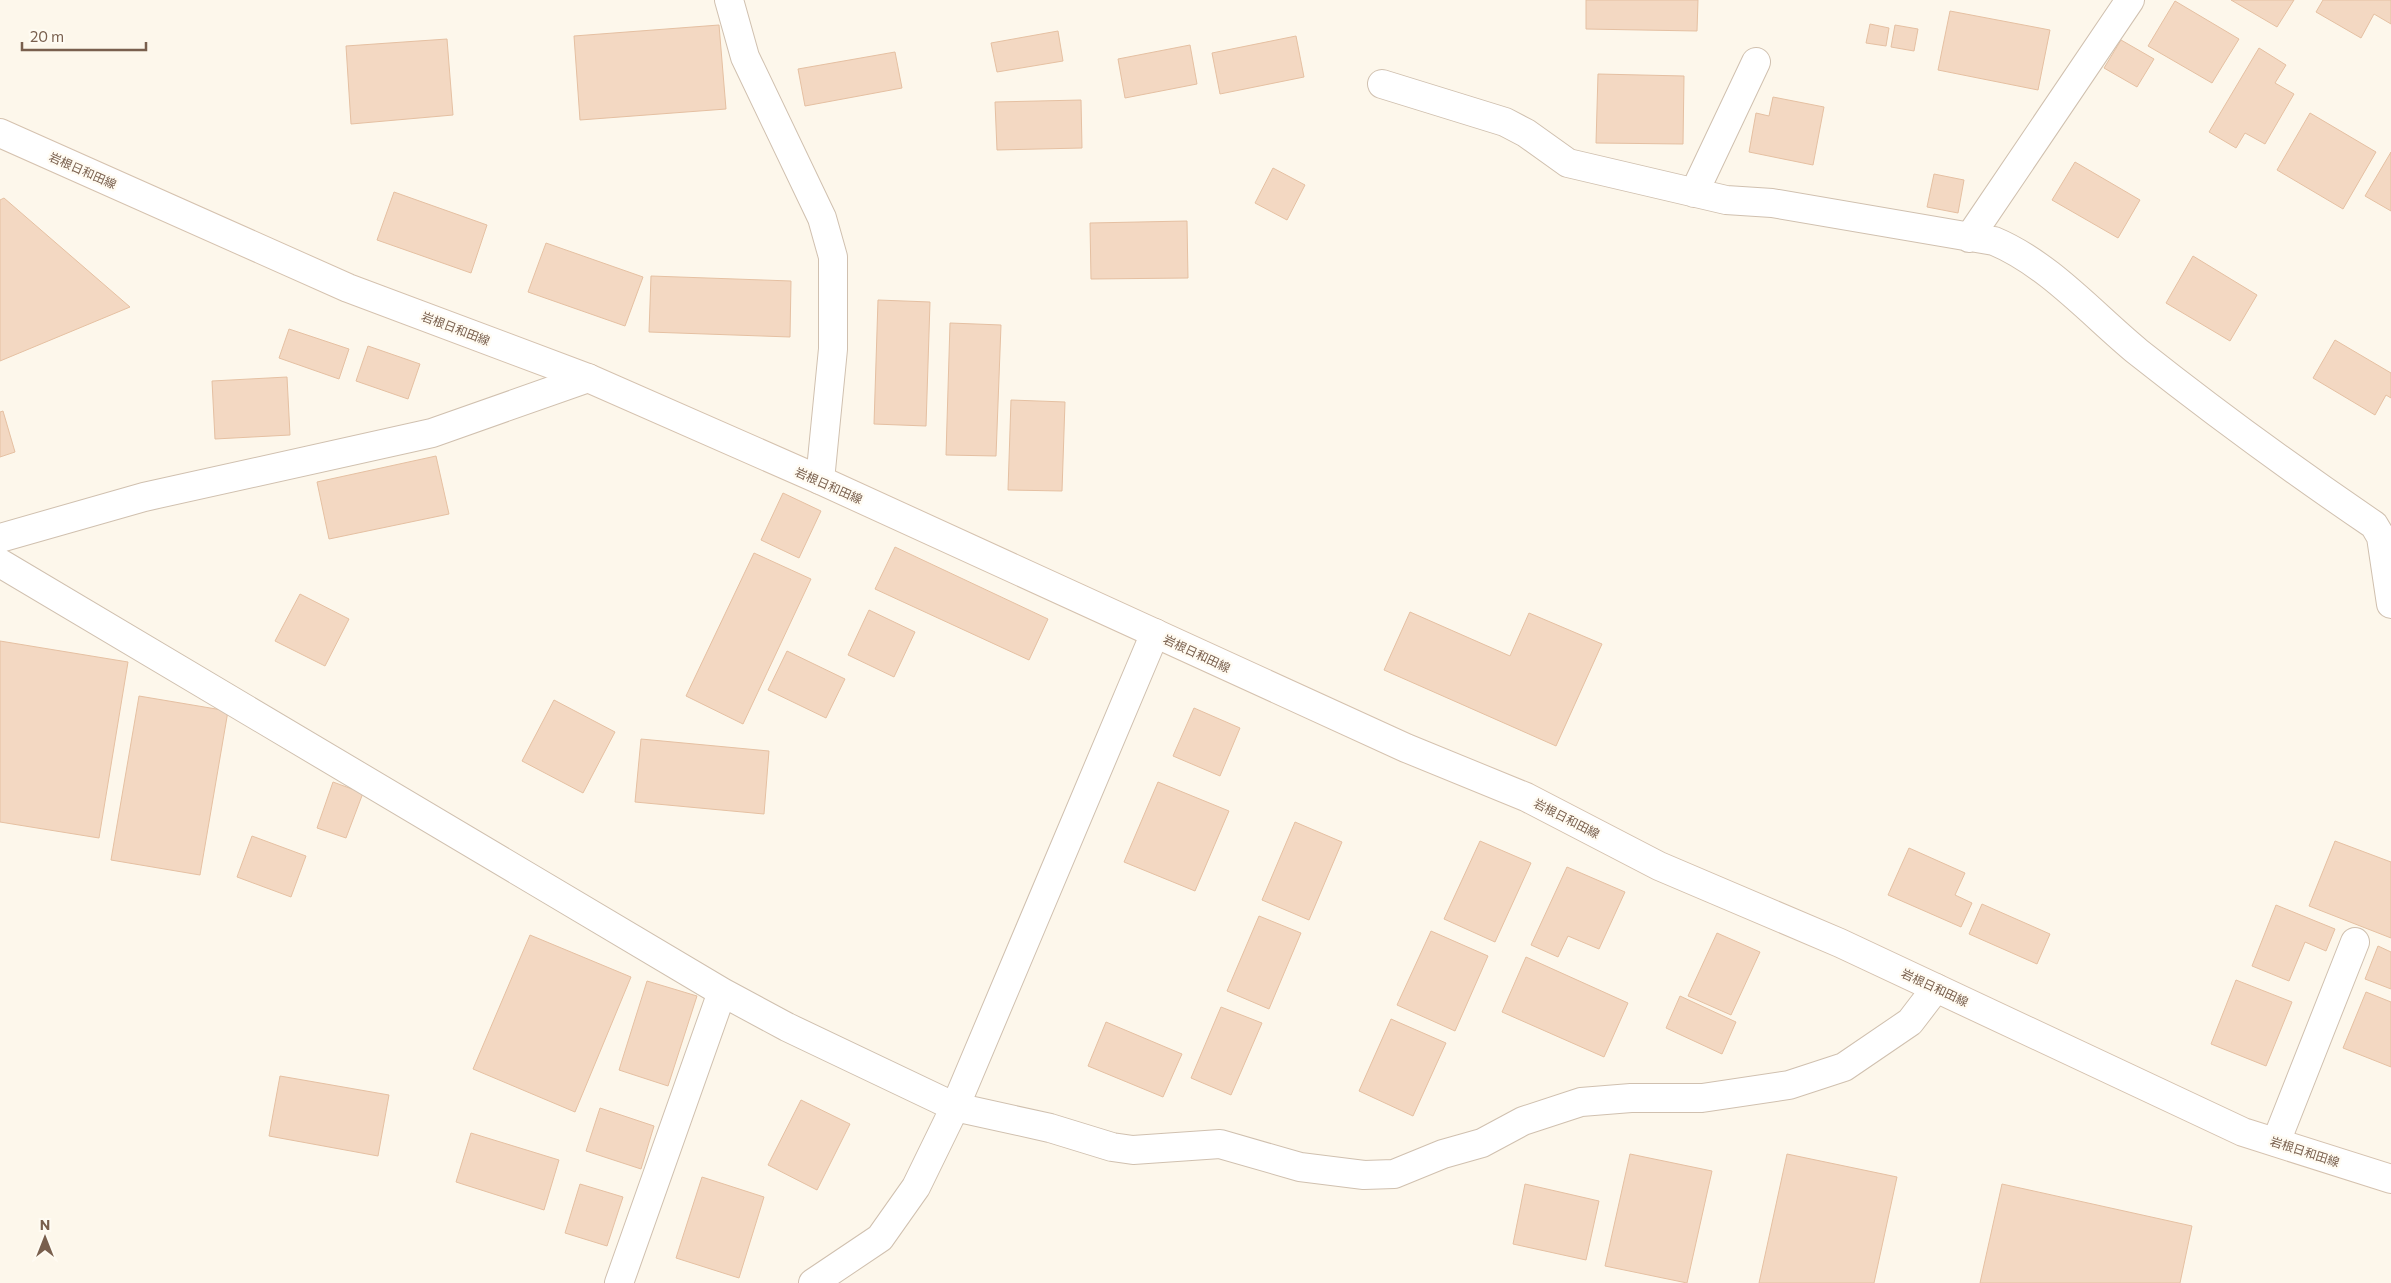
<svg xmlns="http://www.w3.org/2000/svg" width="2391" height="1283" font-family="Commissioner,'Noto Sans JP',sans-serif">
<rect width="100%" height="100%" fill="#fdf7eb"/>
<path fill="#f3d8c2" stroke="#e5c0a2" d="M1586,0H1698L1697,31L1586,29Z
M2231,0H2294L2277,27Z
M2323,0H2391V24L2374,14L2361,38L2316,12Z
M2175,1L2239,39L2212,83L2148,46Z
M1950,11L2050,30L2038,90L1938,70Z
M1870,24L1889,28L1886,46L1866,43Z
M719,25L726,109L580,120L574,36Z
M1895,25L1918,29L1914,51L1891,47Z
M1058,31L1063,61L997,72L991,43Z
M1296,36L1304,77L1220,94L1212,53Z
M447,39L453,115L351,124L346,46Z
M2121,40L2154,59L2137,87L2104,68Z
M1190,45L1197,84L1125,98L1118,59Z
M2259,48L2286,65L2275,83L2294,94L2265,144L2245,133L2236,148L2209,132Z
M895,52L902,88L805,106L798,69Z
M1598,74L1684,76L1683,144L1596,143Z
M1773,97L1824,107L1813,165L1749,152L1756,113L1769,116Z
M1081,100L1082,148L997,150L995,102Z
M2310,113L2376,152L2343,209L2277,170Z
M2391,152V211L2365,196Z
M2075,162L2140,200L2118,238L2052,200Z
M1273,168L1305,185L1287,220L1255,203Z
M1934,174L1964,180L1958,213L1927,207Z
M394,192L487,225L471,273L377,240Z
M4,198L130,307L0,361V200Z
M1187,221L1188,278L1091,279L1090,223Z
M546,243L643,277L625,326L528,292Z
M2193,256L2257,295L2230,341L2166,303Z
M651,276L791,281L790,337L649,332Z
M878,300L930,302L926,426L874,424Z
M950,323L1001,325L996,456L946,455Z
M289,329L349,349L339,379L279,358Z
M2335,340L2391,373V398L2386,395L2375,415L2313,378Z
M368,346L420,364L408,399L356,381Z
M287,377L290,435L215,439L212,381Z
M1011,400L1065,402L1062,491L1008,490Z
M3,411L15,452L0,457V412Z
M436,456L449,514L329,539L317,482Z
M783,493L821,511L799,558L761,540Z
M895,547L1048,619L1029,660L875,589Z
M754,553L811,579L743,724L686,696Z
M300,594L349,619L325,666L275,641Z
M869,610L915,632L894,677L848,655Z
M1410,612L1510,656L1529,613L1602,644L1556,746L1384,670Z
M0,641L128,662L99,838L0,822Z
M787,651L845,679L826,718L768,690Z
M139,696L228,711L200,875L111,860Z
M554,700L615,732L583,793L522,761Z
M1194,708L1240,728L1220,776L1173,756Z
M641,739L769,751L764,814L635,802Z
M333,782L363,793L346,838L317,828Z
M1158,782L1229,811L1195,891L1124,862Z
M1295,822L1342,842L1309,920L1262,900Z
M252,836L306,856L291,897L237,877Z
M1480,841L1531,863L1495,942L1444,919Z
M2335,841L2391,862V938L2309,906Z
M1909,848L1965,873L1955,895L1972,903L1961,927L1888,895Z
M1567,867L1625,892L1599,949L1568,936L1558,957L1531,945Z
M1982,904L2050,934L2037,964L1969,934Z
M2276,905L2335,929L2326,951L2305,942L2289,981L2252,966Z
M1259,916L1301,933L1269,1009L1227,991Z
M1431,931L1488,956L1455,1031L1397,1005Z
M1717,933L1760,952L1731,1015L1688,996Z
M530,935L631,977L575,1112L473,1069Z
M2378,946L2391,952V989L2365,979Z
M1526,957L1628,1003L1604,1057L1502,1012Z
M2236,980L2292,1002L2266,1066L2211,1044Z
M647,981L697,996L668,1086L619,1070Z
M2366,992L2391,1002V1067L2343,1048Z
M1680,996L1736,1022L1722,1054L1666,1028Z
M1221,1007L1262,1023L1231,1095L1191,1078Z
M1391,1019L1446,1043L1413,1116L1359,1091Z
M1106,1022L1182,1054L1163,1097L1088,1066Z
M280,1076L389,1095L378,1156L269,1136Z
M801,1100L850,1124L817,1190L768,1165Z
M600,1108L654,1126L641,1169L586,1151Z
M471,1133L559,1160L544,1210L456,1182Z
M1630,1154L1712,1171L1687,1283L1605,1266Z
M1787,1154L1897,1177L1874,1283H1759Z
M702,1177L764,1197L739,1278L676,1258Z
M580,1184L623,1197L607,1246L565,1233Z
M1525,1184L1599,1201L1586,1260L1513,1244Z
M2002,1184L2192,1226L2180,1283H1980Z"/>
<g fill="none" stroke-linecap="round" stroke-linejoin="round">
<g stroke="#d0c0af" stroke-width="30">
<path id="minor" d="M729,0L745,57L822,218L833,257V349L820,480
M1382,84L1505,122L1526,133L1568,163L1726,200L1772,203L1994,241C2049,264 2093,315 2138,352C2215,413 2293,470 2374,525L2381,537L2391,604
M1694,193L1756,62
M1969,238L2130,0
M0,538L144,497L432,433L588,378
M0,563L722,992L787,1027L955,1107L1050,1128L1112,1147L1133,1150L1220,1144L1300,1167L1364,1175L1394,1174L1443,1154L1482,1143L1523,1121L1581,1102L1631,1098H1702L1789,1085L1844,1067L1910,1022L1936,988
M2276,1142L2355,942
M619,1283L722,992
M813,1283L880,1238L916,1187L955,1107L1155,633"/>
</g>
<g stroke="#d5c2af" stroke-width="30">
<path id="secondary" d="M0,133L348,288L588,378L820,480L1406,748L1526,797L1659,866L1840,943L2243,1132L2391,1179"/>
</g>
<use href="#minor" stroke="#fff" stroke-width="28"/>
<use href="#secondary" stroke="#fff" stroke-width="28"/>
</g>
<g text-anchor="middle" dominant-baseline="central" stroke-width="4.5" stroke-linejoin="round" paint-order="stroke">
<g font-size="12" fill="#795f4d" stroke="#fffbf2">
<text transform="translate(83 170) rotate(24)">岩根日和田線</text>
<text transform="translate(456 328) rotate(21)">岩根日和田線</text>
<text transform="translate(829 485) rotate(24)">岩根日和田線</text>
<text transform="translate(1197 653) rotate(25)">岩根日和田線</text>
<text transform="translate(1567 818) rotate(27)">岩根日和田線</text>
<text transform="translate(1935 987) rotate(25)">岩根日和田線</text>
<text transform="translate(2305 1151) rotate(18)">岩根日和田線</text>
</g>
</g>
<g transform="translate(45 1238)" stroke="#fffbf2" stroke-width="4" paint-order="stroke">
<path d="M0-4L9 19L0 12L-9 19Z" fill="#795f4d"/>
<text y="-8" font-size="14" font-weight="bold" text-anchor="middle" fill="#795f4d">N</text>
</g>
<path d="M22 42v8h124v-8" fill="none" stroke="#795f4d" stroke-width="2.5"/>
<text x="30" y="42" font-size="15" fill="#795f4d" stroke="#fffbf2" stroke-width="4" paint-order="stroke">20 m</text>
</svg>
